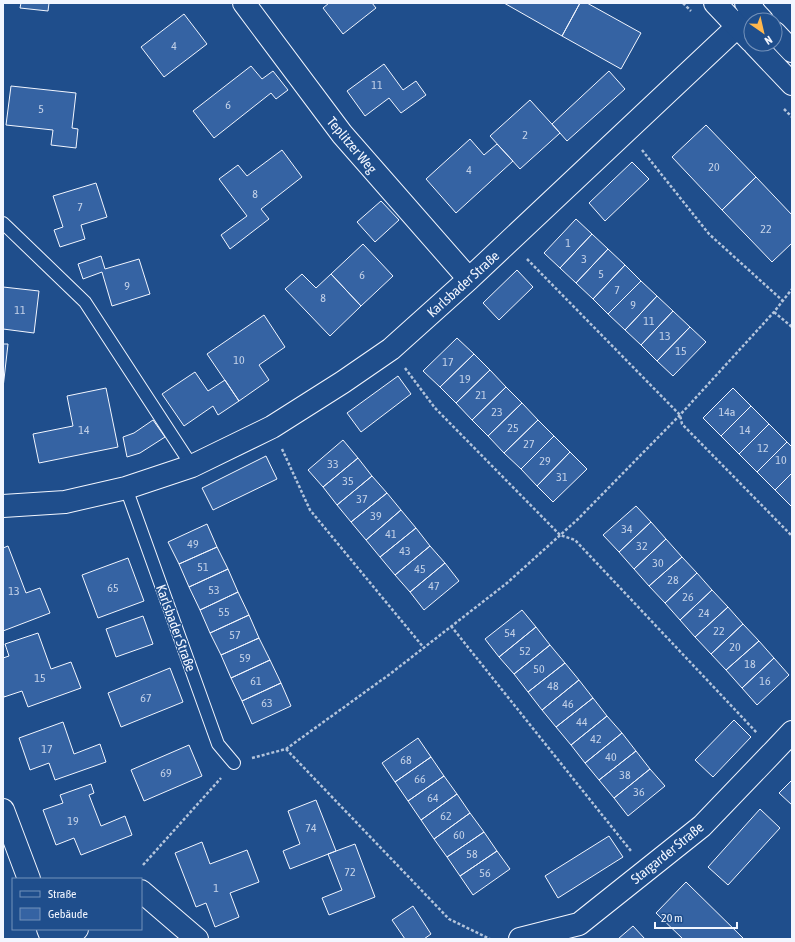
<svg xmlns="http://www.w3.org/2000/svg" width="795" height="942" font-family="'Asap Condensed',sans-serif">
<rect width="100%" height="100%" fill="#1f4e8c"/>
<path fill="#3563a3" stroke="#f2f6ff" d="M21,3H49L48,11L20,8Z
M329,3H372L376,8L343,34L323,8Z
M504,3H580L562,36Z
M580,3H587L641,33L621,69L562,36Z
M184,14L207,44L164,77L141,47Z
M384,64L403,90L416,81L426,95L401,113L389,98L365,116L347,91Z
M251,66L262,79L273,71L288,90L276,99L271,93L214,138L193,111Z
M609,71L625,89L567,141L552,124Z
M11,86L76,93L72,128L78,129L76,148L51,145L53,130L6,125Z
M530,100L560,133L520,169L490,136Z
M706,125L756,177L722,210L672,157Z
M470,139L484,155L497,144L513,161L456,213L426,179Z
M282,150L302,177L261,209L269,219L230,249L221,235L247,216L219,179L238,165L247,176Z
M632,162L649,179L605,221L589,203Z
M756,177L792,215V243L772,262L722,210Z
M96,183L107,217L81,225L85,239L60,247L54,230L63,227L53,196Z
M381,201L399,220L375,242L357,222Z
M576,219L592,234L560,268L544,253Z
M592,234L608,249L576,283L560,268Z
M363,244L393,276L361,306L331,274Z
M608,249L625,265L593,299L576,283Z
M101,256L105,269L139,259L150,294L112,306L102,272L83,279L78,264Z
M625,265L641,281L608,314L593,299Z
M517,270L533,287L499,320L483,303Z
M302,274L316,288L331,274L361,306L330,336L285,289Z
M641,281L657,296L625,330L608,314Z
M3,287L39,291L34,333L3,329Z
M657,296L673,311L641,345L625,330Z
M673,311L690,327L657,361L641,345Z
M264,315L285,347L259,365L269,380L239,401L207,354Z
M690,327L706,342L673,376L657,361Z
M457,338L474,354L440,387L423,371Z
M3,344H8L3,388Z
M474,354L490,370L456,403L440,387Z
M490,370L506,387L472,420L456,403Z
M195,372L208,391L225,380L239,401L218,415L213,406L184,426L162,394Z
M398,376L411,394L361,432L347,413Z
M506,387L522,403L488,436L472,420Z
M106,388L118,447L39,463L33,434L73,426L67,396Z
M733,388L751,406L721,436L703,418Z
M522,403L538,420L504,453L488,436Z
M751,406L769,424L739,454L721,436Z
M153,420L165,437L140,453L127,457L123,437L134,433Z
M538,420L554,436L521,469L504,453Z
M769,424L787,442L757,472L739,454Z
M554,436L570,452L537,486L521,469Z
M343,440L358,458L323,487L308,470Z
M787,442L792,447V473L775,490L757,472Z
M570,452L587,469L553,502L537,486Z
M266,456L277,479L213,510L202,488Z
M358,458L372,476L337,505L323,487Z
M792,473V507L775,490Z
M372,476L387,493L351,522L337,505Z
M387,493L401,510L366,540L351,522Z
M636,506L651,522L619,552L603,535Z
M401,510L416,528L380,557L366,540Z
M651,522L666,539L634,569L619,552Z
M207,524L217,547L179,564L168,542Z
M416,528L430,546L395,575L380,557Z
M666,539L682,557L649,586L634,569Z
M8,546L26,593L40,588L50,613L3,631V548Z
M430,546L445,563L410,592L395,575Z
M217,547L228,569L189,587L179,564Z
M682,557L697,573L665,603L649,586Z
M128,558L144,601L98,618L82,575Z
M445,563L459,581L424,610L410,592Z
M228,569L238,592L200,610L189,587Z
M697,573L712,590L680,620L665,603Z
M712,590L728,607L695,637L680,620Z
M238,592L249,615L210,633L200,610Z
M728,607L743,624L711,654L695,637Z
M522,610L536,627L499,657L485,639Z
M249,615L259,638L221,655L210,633Z
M143,616L153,644L116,657L106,629Z
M743,624L759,641L726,670L711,654Z
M536,627L550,645L514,674L499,657Z
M38,633L51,669L71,662L81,688L28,707L22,691L4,697L3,693V658L9,656L5,644Z
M259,638L270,660L231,678L221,655Z
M759,641L774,658L742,688L726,670Z
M550,645L565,663L528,692L514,674Z
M774,658L789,675L757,705L742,688Z
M270,660L281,683L242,701L231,678Z
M565,663L579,680L542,710L528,692Z
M170,668L183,702L121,727L108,693Z
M579,680L593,698L556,727L542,710Z
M281,683L291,706L252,724L242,701Z
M593,698L607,716L571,745L556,727Z
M607,716L622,733L585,763L571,745Z
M734,720L751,737L713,777L695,760Z
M63,722L74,754L100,744L106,762L55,780L49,763L30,770L19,738Z
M622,733L636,751L599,780L585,763Z
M418,738L431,757L395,782L382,763Z
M189,745L202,776L144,801L131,770Z
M636,751L650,769L614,798L599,780Z
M431,757L444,776L408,801L395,782Z
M650,769L665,786L628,816L614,798Z
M444,776L457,794L421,820L408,801Z
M792,780V805L779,793Z
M91,784L94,793L89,795L101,826L125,816L132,835L81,855L74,838L56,845L43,810L63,803L60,795Z
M457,794L470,813L434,839L421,820Z
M316,800L336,851L290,869L283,851L300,844L288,811Z
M760,809L780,828L728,885L708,867Z
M470,813L484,832L447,857L434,839Z
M484,832L497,851L460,876L447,857Z
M609,836L623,857L558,898L545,876Z
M202,842L210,864L247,850L259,882L230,893L239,917L215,927L206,903L196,907L175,853Z
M355,844L375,897L329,915L322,898L342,890L328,854Z
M497,851L510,869L473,895L460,876Z
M686,882L743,938L741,939H683L656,913Z
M413,906L431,934L424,939H405L392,920Z
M633,926L645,939H618Z"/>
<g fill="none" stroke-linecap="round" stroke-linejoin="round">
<g stroke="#f2f6ff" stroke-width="14">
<path id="lane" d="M3,223L85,302L192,466
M126,488L218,744L234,763"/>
</g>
<g stroke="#f2f6ff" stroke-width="24">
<path id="street" d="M244,3L342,134L469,279
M3,506L65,502L126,488L192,466L272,427L343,382L391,349L469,279L754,11
M3,810L29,879
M141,891L197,939
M48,929L52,939
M66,939L77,929
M520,939L579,924L702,826L774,751L792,732"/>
</g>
<g stroke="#f2f6ff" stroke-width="24">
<path id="secondary" d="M715,3L751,41
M746,3L762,20
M775,33L792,51
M754,44L792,84"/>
</g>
<path stroke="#b3c4dc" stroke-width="2.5" stroke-dasharray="3 2" stroke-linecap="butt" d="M683,3L691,11
M784,109L792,117
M642,150L709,234L783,301
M527,259L680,415L682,424L792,536
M774,312L792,327
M405,368L435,408L560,535L575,540L757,733
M282,449L310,510L424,648
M451,626L631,851
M286,749L449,919L490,939
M252,758L286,749L390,674L507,583L578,519L680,415L774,312L792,289
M143,865L221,778"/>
<use href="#lane" stroke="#1f4e8c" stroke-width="12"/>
<use href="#street" stroke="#1f4e8c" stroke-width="22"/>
<use href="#secondary" stroke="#1f4e8c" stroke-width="22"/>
</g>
<g text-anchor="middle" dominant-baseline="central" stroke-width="3" stroke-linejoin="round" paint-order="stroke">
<g font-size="12" fill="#c3d1e8">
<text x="174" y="46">4</text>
<text x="377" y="85">11</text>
<text x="228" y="105">6</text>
<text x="41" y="109">5</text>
<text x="525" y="135">2</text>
<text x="714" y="167">20</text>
<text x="469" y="170">4</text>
<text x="255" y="194">8</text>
<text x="80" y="207">7</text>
<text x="766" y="229">22</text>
<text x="568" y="243">1</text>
<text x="584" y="259">3</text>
<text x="601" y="274">5</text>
<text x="362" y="275">6</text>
<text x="127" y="286">9</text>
<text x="617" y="290">7</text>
<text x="323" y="298">8</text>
<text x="633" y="305">9</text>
<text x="20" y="310">11</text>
<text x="649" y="321">11</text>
<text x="665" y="336">13</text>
<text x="681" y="351">15</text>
<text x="239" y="360">10</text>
<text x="448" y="362">17</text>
<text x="465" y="379">19</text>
<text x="481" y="395">21</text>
<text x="497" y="412">23</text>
<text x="727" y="412">14a</text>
<text x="513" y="428">25</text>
<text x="84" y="430">14</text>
<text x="745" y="430">14</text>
<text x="529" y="444">27</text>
<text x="763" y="448">12</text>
<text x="781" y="460">10</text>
<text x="545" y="461">29</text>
<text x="333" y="464">33</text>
<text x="562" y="477">31</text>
<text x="348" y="481">35</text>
<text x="362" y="499">37</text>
<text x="376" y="516">39</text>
<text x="627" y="529">34</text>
<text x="391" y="534">41</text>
<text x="193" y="544">49</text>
<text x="642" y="546">32</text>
<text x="405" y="551">43</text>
<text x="658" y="563">30</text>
<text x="203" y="567">51</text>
<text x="420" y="569">45</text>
<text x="673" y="580">28</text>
<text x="434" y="586">47</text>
<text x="113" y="588">65</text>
<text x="214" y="590">53</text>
<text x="14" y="591">13</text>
<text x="688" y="597">26</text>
<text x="224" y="612">55</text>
<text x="704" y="613">24</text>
<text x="719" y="631">22</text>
<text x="510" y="633">54</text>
<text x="235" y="635">57</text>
<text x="735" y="647">20</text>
<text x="525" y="651">52</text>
<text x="245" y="658">59</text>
<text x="750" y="664">18</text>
<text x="539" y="669">50</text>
<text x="40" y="678">15</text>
<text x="256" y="681">61</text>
<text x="765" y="681">16</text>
<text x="553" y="686">48</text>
<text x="146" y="698">67</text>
<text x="267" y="703">63</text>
<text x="568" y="704">46</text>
<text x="582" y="722">44</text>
<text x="596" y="739">42</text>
<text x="47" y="749">17</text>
<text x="611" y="757">40</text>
<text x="406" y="760">68</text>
<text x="166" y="773">69</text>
<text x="625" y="775">38</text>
<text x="420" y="779">66</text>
<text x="639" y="792">36</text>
<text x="433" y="798">64</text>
<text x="446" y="816">62</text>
<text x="73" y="821">19</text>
<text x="311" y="828">74</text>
<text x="459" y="835">60</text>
<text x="472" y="854">58</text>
<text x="350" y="872">72</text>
<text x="485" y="873">56</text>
<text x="216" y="888">1</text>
</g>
<g font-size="14" fill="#f2f6ff" stroke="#1f4e8c">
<text transform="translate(352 145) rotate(50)">Teplitzer Weg</text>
<text transform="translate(463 284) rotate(-42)">Karlsbader Straße</text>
<text transform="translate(176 628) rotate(70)">Karlsbader Straße</text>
<text transform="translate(667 853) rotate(-39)">Stargarder Straße</text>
</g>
</g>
<rect width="795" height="942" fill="none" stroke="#f2f6ff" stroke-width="8"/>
<rect x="12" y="878" width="130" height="52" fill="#1f4e8c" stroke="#7391ba"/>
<rect x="20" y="891" width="20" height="6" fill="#1f4e8c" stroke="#7391ba"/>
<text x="48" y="898" font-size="12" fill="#f2f6ff">Straße</text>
<rect x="20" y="908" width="20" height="12" fill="#3563a3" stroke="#7391ba"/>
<text x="48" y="918" font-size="12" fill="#f2f6ff">Gebäude</text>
<g transform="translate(763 32) rotate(146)"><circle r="19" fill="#1f4e8c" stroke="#7391ba"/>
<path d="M0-3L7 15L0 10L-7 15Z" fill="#ffb74d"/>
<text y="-6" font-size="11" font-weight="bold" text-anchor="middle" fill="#f2f6ff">N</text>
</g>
<path d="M655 922v6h82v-6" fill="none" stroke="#f2f6ff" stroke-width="2"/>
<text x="661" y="922" font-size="12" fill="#f2f6ff" stroke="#1f4e8c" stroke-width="3" paint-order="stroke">20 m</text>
</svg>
